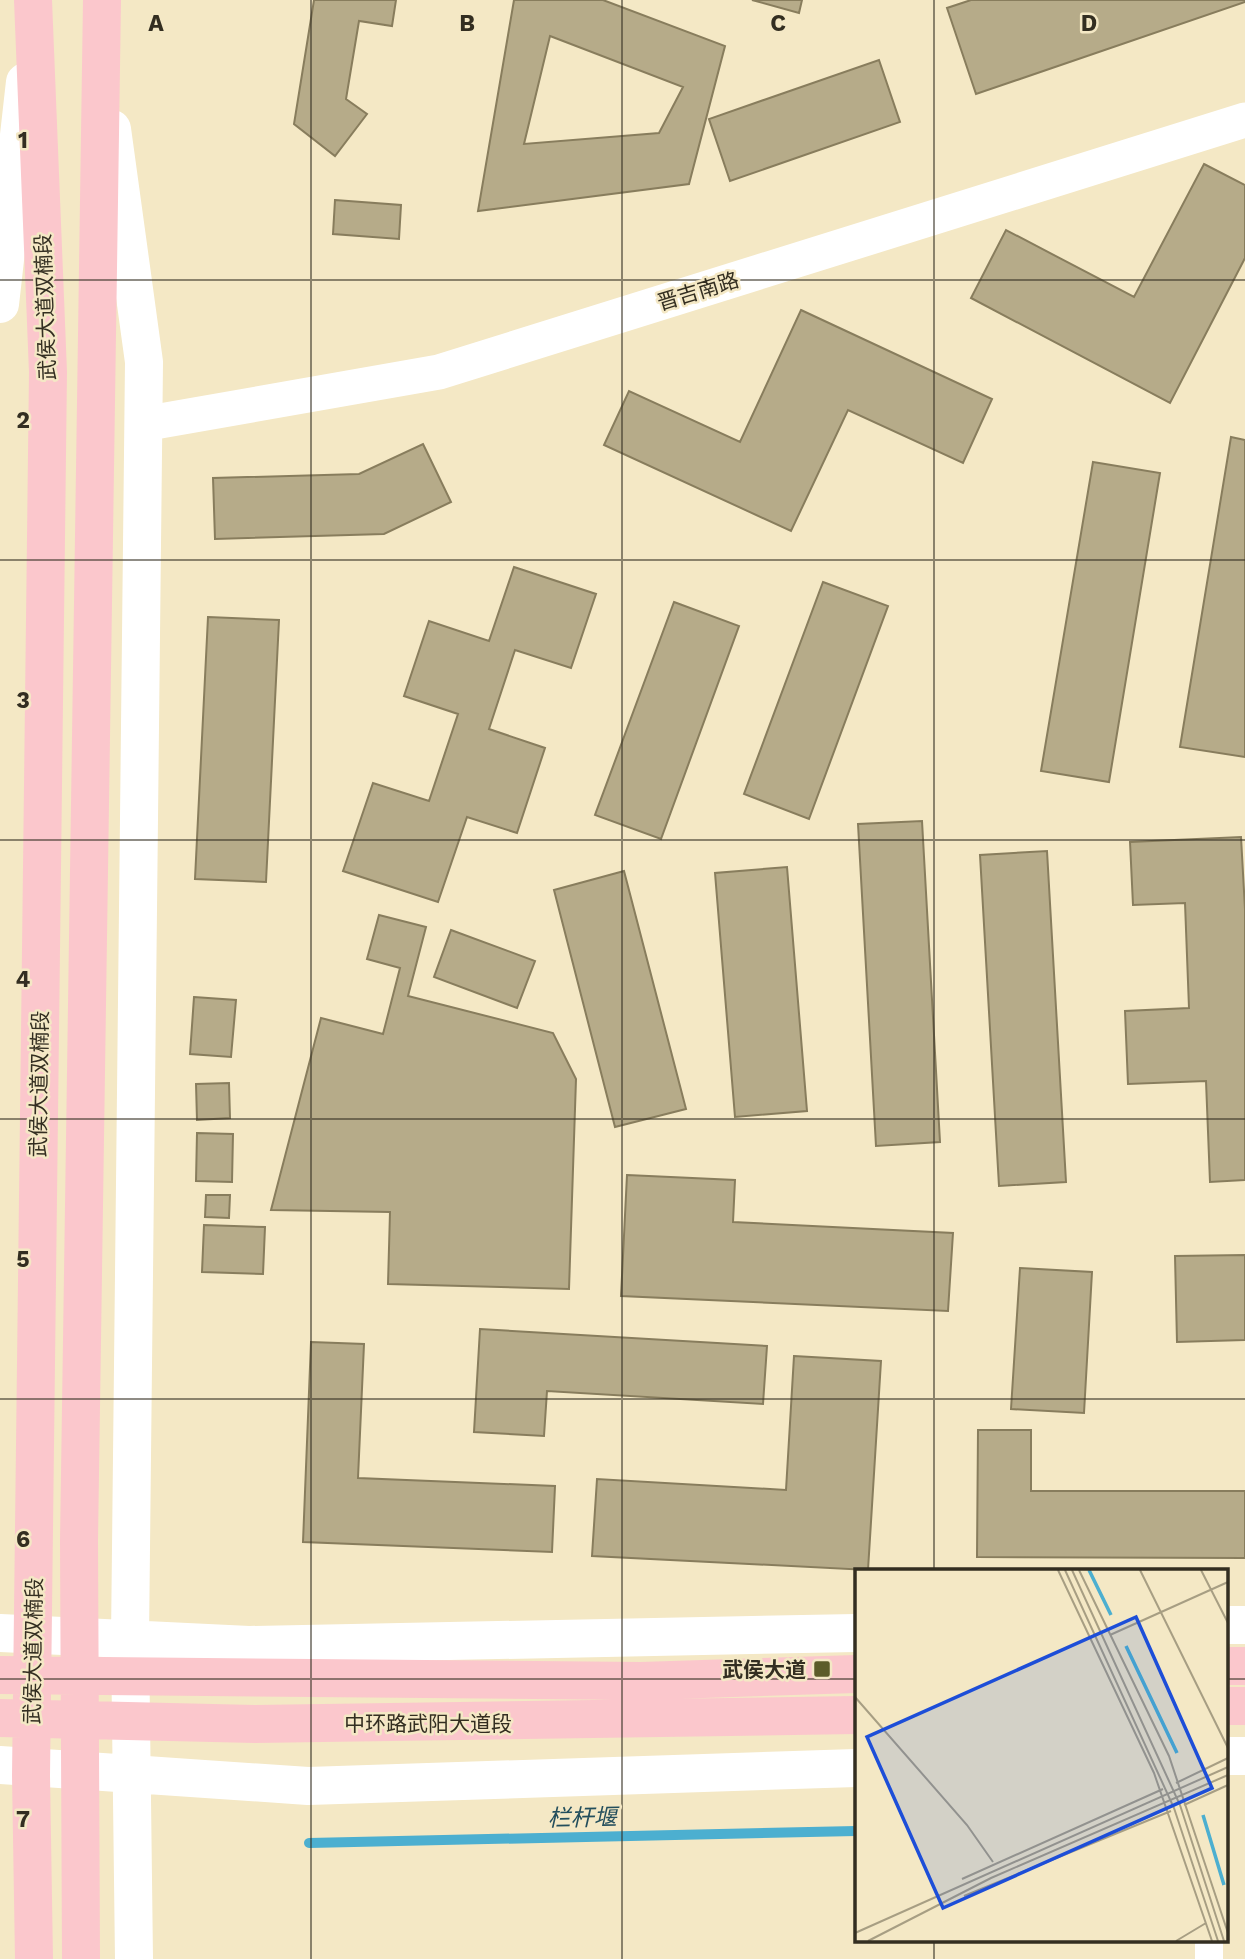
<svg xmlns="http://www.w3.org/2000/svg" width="1245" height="1959" font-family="'Work Sans','Noto Sans SC',sans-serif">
<rect width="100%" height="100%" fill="#f4e8c5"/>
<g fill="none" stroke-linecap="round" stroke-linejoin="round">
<path stroke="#4cafd0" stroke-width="10" d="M309,1843L856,1831"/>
</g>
<path fill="#b6ab89" stroke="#887d5d" stroke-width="2" fill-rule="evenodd" d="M314,0H396L392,26L359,21L346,99L367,114L335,156L294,124Z
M514,0H603L725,46L689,184L478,211ZM550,36L683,87L659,133L524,144Z
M752,0H802L799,13Z
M971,0H1245V2L976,94L947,8Z
M879,60L900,122L730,181L709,119Z
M1204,164L1245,185V258L1170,403L971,298L1006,230L1134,297Z
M335,200L401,205L399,239L333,234Z
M801,310L992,399L963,463L848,410L791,531L604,445L629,391L740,442Z
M1231,437L1245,440V757L1180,747Z
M423,444L451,502L384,534L215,539L213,478L359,474Z
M1093,462L1160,473L1109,782L1041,771Z
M514,567L596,594L571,668L515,650L489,729L545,748L517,833L467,817L438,902L343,871L373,783L429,801L458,714L404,696L429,621L489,641Z
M823,582L888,606L809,819L744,794Z
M674,602L739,626L661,839L595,815Z
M208,617L279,620L266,882L195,879Z
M922,821L940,1142L876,1146L858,824Z
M1241,837L1245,909V1180L1210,1182L1206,1081L1128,1084L1125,1011L1189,1008L1185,903L1133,905L1130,842Z
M1047,851L1066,1182L999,1186L980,855Z
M787,867L807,1111L735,1117L715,873Z
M624,871L686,1109L615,1127L554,890Z
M379,915L426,927L408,996L553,1033L576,1079L569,1289L388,1284L390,1212L271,1210L321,1018L383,1034L400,968L367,959Z
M451,930L535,961L517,1008L434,977Z
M194,997L236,1000L231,1057L190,1054Z
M229,1083L230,1118L197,1120L196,1084Z
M197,1133L233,1134L232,1182L196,1181Z
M627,1175L735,1180L733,1222L953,1233L948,1311L621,1296Z
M206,1195H230L229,1218L205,1217Z
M204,1225L265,1227L263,1274L202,1272Z
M1245,1255V1340L1177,1342L1175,1256Z
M1020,1268L1092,1272L1084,1413L1011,1409Z
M480,1329L767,1346L763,1404L547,1391L544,1436L474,1432Z
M311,1342L364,1344L358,1478L555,1486L552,1552L303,1542Z
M794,1356L881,1361L868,1570L592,1556L597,1479L786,1490Z
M978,1430H1031V1491H1245V1558L977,1557Z"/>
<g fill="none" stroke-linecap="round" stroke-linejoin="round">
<path stroke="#fff" stroke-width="28" d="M1209,1940V1959"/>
<path stroke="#fff" stroke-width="35" d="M143,424L439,372L1245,120"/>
<path stroke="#fff" stroke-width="38" d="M112,129L144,362L130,1639L134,1959
M0,304L25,82
M1226,1625H1245
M0,1633L249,1645L856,1633
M1226,1756H1245
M0,1765L308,1786L856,1768"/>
<path stroke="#fbc7cc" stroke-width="38" d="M33,0L48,372L31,1776L34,1959
M1226,1666H1245
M0,1675L641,1681L856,1674
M1226,1706H1245
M0,1718L255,1724L856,1715
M81,1959L79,1541L102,0"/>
</g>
<path fill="none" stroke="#332e21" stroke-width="2" stroke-opacity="0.55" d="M311,0V1959M622,0V1959M934,0V1570M0,280H1245M0,560H1245M0,840H1245M0,1119H1245M0,1399H1245M0,1679H856M1226,1679H1245M934,1940V1959"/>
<rect fill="#5c5c29" stroke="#f4e8c5" stroke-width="2.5" x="813" y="1660" width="18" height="18" rx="3.5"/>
<g text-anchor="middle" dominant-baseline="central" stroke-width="5" stroke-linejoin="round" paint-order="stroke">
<g font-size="21" fill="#332e21" stroke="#f4e8c5">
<text transform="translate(698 291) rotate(-17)">晋吉南路</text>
<text transform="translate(45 307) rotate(-92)">武侯大道双楠段</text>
<text transform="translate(39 1084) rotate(-89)">武侯大道双楠段</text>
<text transform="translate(33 1651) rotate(-89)">武侯大道双楠段</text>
<text x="428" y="1723">中环路武阳大道段</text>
</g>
<g font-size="21" font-weight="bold" fill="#332e21" stroke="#f4e8c5" text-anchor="end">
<text x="806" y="1669">武侯大道</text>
</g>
<g font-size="23" font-style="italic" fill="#234e5c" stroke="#f4e8c5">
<text transform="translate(582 1818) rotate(-1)">栏杆堰</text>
</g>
</g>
<g transform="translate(855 1569)">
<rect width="373" height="373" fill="#f4e8c5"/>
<path fill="none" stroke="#4cafd0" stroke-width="3.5" d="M234,1L256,46M271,77L322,184M348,246L369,316"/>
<path fill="none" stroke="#a79e83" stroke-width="2" d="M203,1L299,204L357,372M210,1L319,239L363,372M217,1L325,236L369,372M224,1L314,187L373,364M285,1L373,179M346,1L373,54M255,66L373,13M0,128L112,256L138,293M321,214L373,189M329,236L373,216M107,310L308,220M109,327L316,242M0,364L373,198M13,372L136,309L373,206M321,372L351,354"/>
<path fill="#1d4ed8" fill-opacity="0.15" stroke="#1d4ed8" stroke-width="3.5" d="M281,48L357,219L88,339L12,168Z"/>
<rect width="373" height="373" fill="none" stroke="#332e21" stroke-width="3.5"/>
</g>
<g font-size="23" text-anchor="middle" font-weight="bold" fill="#332e21" stroke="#f4e8c5" stroke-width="5" stroke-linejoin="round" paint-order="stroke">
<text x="156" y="31">A</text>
<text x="467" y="31">B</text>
<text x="778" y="31">C</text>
<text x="1089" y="31">D</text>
<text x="23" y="148">1</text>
<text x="23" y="428">2</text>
<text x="23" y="708">3</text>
<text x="23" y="987">4</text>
<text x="23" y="1267">5</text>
<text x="23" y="1547">6</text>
<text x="23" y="1827">7</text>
</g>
</svg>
